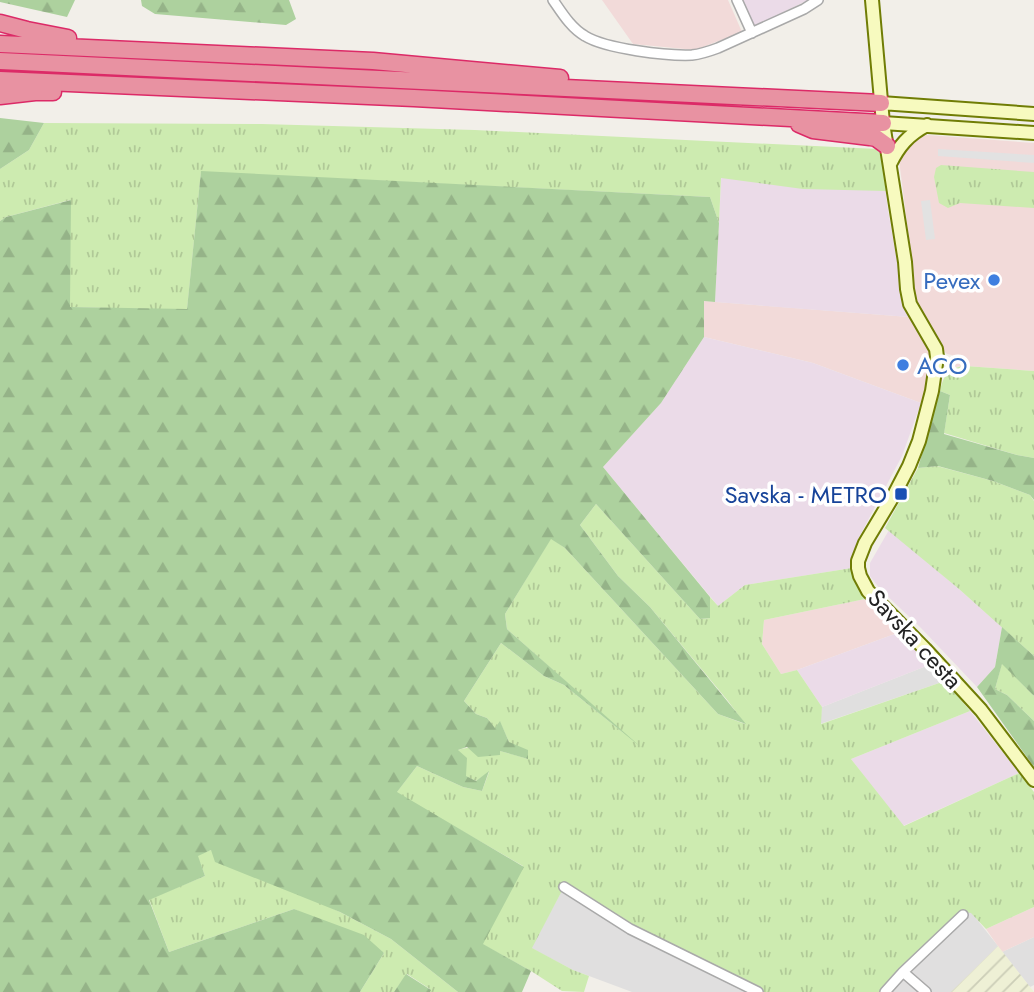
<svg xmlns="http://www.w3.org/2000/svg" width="1034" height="992" font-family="Jost,sans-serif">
<defs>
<pattern id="farmland-furrows" width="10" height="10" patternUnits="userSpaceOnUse" patternTransform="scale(1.75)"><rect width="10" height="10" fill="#eef0d5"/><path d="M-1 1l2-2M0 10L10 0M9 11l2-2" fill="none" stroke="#ccceb7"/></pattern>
<pattern id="grass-tufts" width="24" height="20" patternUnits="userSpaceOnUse" patternTransform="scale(1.75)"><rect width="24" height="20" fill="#cdebb0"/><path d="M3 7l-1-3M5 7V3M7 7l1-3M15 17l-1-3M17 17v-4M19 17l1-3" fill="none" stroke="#b0c997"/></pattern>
<pattern id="forest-firs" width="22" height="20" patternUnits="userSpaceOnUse" patternTransform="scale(1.75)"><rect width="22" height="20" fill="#add19e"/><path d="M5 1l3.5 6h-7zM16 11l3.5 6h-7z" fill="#95b388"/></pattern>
</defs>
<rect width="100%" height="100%" fill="#f2efe9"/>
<path fill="#e0dfdf" d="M934,663L945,681L820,724L822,707Z
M565,885L712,966L763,992H632L573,970L531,948Z
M962,912H971L998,946L951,992H881Z
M1034,937V985L1030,987L1002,952Z"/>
<path fill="#f2dad9" d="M602,0H728L742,32L695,50L633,44Z
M927,135L1034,143V371L965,366L955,367L952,355L947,354L939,346L916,305L912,283L914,278L899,160L901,153L919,136Z
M704,301L909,317L932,347L936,363L921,403L813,363L704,337Z
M865,599L900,632L797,670L781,674L762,644L764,620Z
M1034,907V937L1002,952L986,929Z"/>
<path fill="#ebdbe8" d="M739,0H808L757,25H753Z
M723,142L881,157L888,210L903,296L909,317L715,302Z
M704,337L813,363L921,403L902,456L857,541L852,568L745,585L718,606L603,467L661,403Z
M889,530L959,589L1002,627L995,667L977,687L921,628L880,589L870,576V563Z
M900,632L934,663L822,707L797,670Z
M970,711L1019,773L903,826L851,759Z"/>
<path fill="url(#farmland-furrows)" d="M998,946L1034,992H951Z"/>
<path fill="url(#grass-tufts)" d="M44,123L262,124L475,130L878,149L881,157L886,191L803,189L721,178L719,223L710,197L201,172L187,310L70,307V200L6,217L0,221V169L29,150Z
M941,165L1034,172V208L960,203L948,208L939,203L934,177L936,168Z
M965,366L1034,371V458L1017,455L944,433L950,395L940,391C943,376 949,367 965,366Z
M937,466L993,481L1030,495L1034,501V656L959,589L885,528L918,468Z
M596,504L700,619L710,618V597L718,606L745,585L852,568L855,580L865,599L764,620L762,644L781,674L797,670L822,707L821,724L945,681L970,711L851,759L904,826L1019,773L1034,792V907L986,929L971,913L962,912L881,992H763L637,929L565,885L532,948L573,970L589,976L584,992L562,991L531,971L482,944L523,866L396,793L417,766L463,787L482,791L489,772L476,781L465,776L458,750C480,742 506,753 528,759L509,742L500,722L495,729L487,718L476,714L464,701L501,643L544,676L564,685L626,735L507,629L505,614L551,538L565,548L718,714L745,724L728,701L650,607L618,576L580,525Z
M1002,663L1034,696V721L1007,695L995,689Z
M211,850L340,912L391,939L458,992H430V989L407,974L394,992H360L384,953L294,909L169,952L149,899L205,876L197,855Z"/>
<path fill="url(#forest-firs)" d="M0,0H75L67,17L0,2Z
M141,0H289L296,19L286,25L155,14L142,6Z
M0,118L44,123L29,150L0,169Z
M201,171L710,197L719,223L715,302L704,301V337L661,403L603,467L710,597V618L700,619L596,504L580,525L618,576L650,607L746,724L718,714L565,548L551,539L505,614L507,629L642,748L564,685L544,676L501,643L464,701L476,714L487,718L495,728L500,721L509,742L528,750V759L500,751V755L478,757L467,747L458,750L467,758L466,776L476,781L489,771L482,791L463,787L417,766L397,792L524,867L483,944L531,971L522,992H458L391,939L340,912L215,862L211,850L198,856L205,876L149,900L169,952L294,909L364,935L384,953L360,992H0V221L6,217L71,200L70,307L187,309Z
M940,391L950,395L944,434L1017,455L1034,458V500L1030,495L993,481L938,466L918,468Z
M1002,627L1034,656V696L1002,664L995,689L1007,695L1034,721V767L977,687L995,667Z
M406,974L431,990L430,992H394Z"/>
<path fill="#e2e2e2" d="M938,149L1034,155V163L938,156Z
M930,200L935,239L926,240L921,201Z"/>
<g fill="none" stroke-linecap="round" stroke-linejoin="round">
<g stroke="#a9a9a9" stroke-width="12">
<path id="street" d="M553,0C562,13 571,28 585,36C606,49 667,56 692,55C702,54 710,51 718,48L804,9L818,0
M737,0L752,33
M564,887L630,929L758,992
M903,972L963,915
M885,992L903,972L926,992"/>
</g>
<g stroke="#707d05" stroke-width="16">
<path id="secondary" d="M872,0L883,123L905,262L907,289L910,304L936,349L937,357L932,391L919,441L909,466L895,493L865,543L858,561V568L860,576L868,591L925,649L981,710L1034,780
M881,103L1034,114
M883,123L1034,133
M890,164C899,146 908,135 927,125"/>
</g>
<g stroke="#dc2a67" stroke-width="19">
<path id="highway" d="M0,23L27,30L68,38
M0,44L373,61L560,78
M0,61L881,103
M0,80L414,98L883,123
M0,96L35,92H53
M799,124L813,130L870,137L876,138L887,146"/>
</g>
<use href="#street" stroke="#fff" stroke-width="9"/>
<use href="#secondary" stroke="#f7fabf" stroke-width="12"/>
<use href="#highway" stroke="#e892a2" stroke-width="16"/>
</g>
<g fill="#3f7fe0" stroke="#fff" stroke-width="2.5">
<circle cx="994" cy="280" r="7"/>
<circle cx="903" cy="365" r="7"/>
</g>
<rect fill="#1a4fb4" stroke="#fff" stroke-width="2.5" x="894" y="487" width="14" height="14" rx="3.5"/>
<g text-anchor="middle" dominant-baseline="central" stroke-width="7" stroke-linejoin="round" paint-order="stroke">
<g font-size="24" fill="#366cbe" stroke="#fff" text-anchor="end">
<text x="980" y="280">Pevex</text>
<text x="917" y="365" text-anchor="start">ACO</text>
</g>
<g font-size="24" fill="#164399" stroke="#fff" text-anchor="end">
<text x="887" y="494">Savska - METRO</text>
</g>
<g font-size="24" fill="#222" stroke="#fff">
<text transform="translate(915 639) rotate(47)">Savska cesta</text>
</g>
</g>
</svg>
